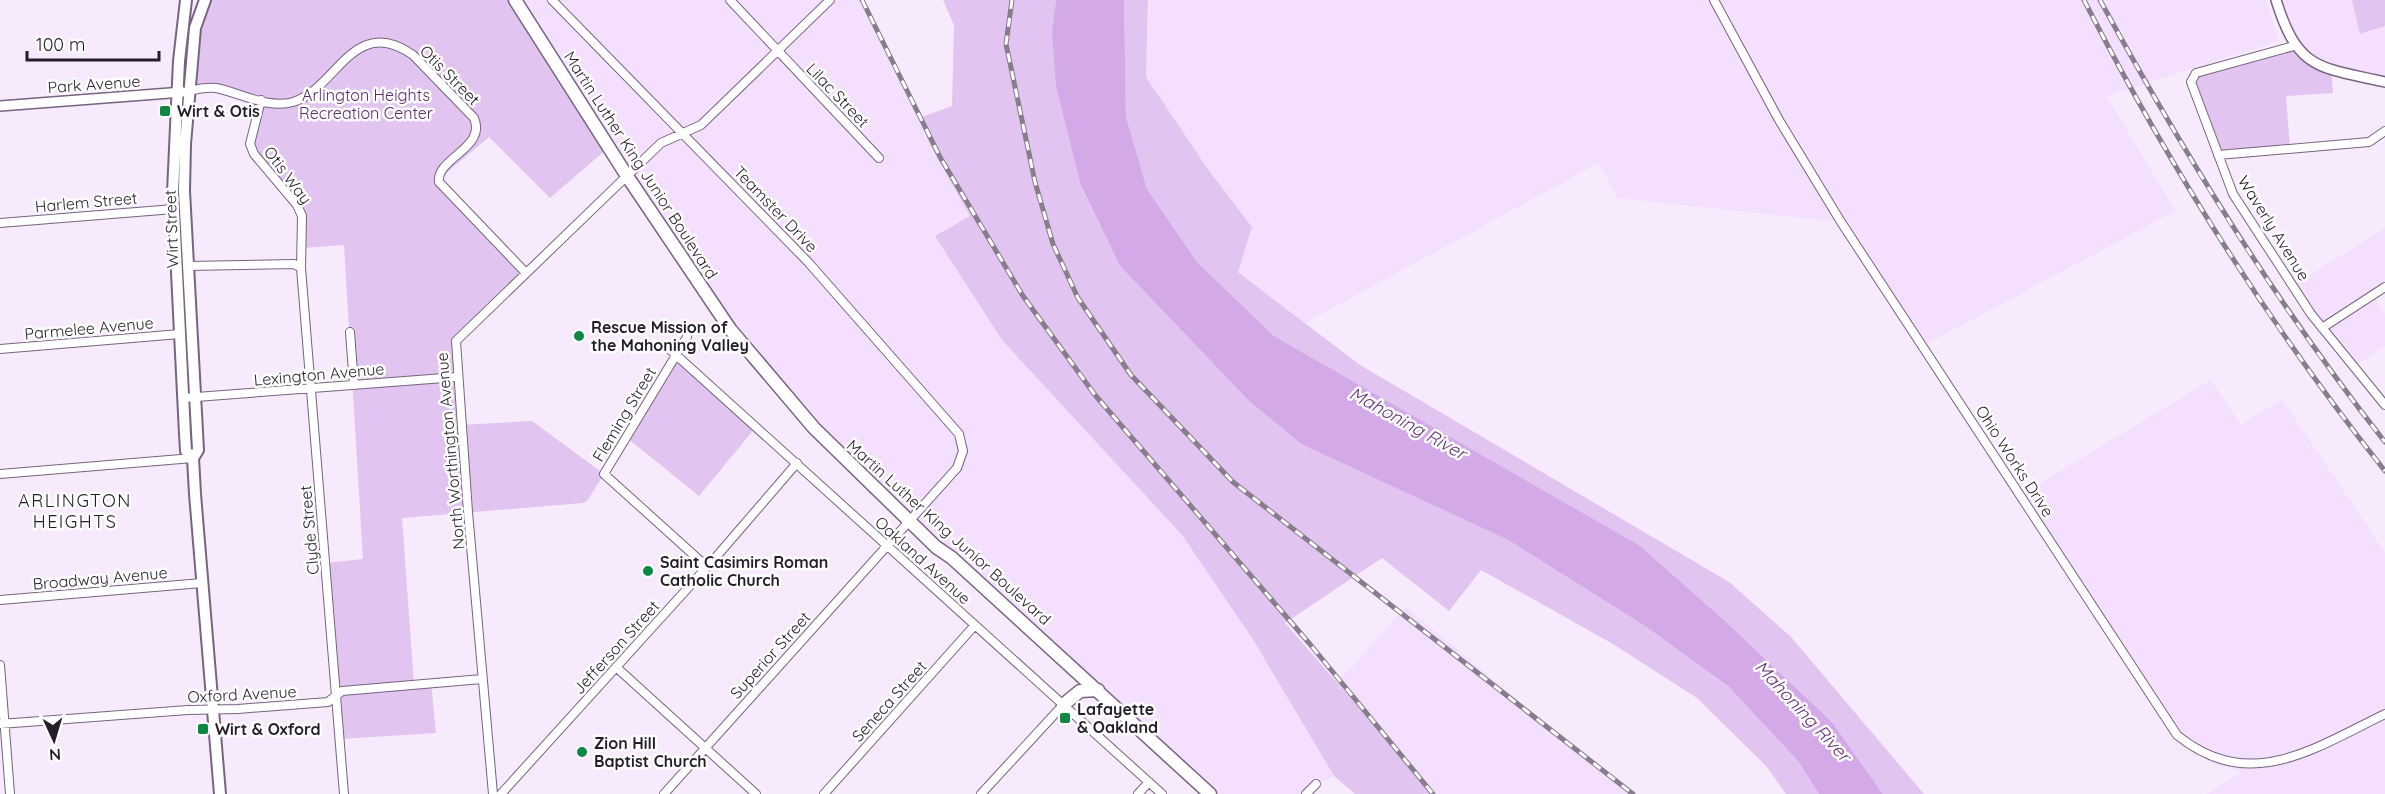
<svg xmlns="http://www.w3.org/2000/svg" width="2385" height="794" font-family="Quicksand,sans-serif">
<rect width="100%" height="100%" fill="#f7eafd"/>
<path fill="#f4dffe" d="M515,0H863L930,145L970,216L935,236L1002,340L1182,535L1254,641L1334,776L1316,784L1306,794H1210L952,558L756,362Z
M1149,0H2266L2279,41L2107,96L2175,211L1923,346L1841,222L1617,198L1599,163L1305,323L1238,271L1252,227L1207,168L1146,77Z
M2276,0H2352L2360,34L2385,26V82L2305,56Z
M2385,228V287L2373,296L2385,314V346L2353,367L2293,286Z
M2211,380L2241,425L2282,399L2385,553V794H2207L2242,772L2211,763L2187,746L2177,735L2021,495Z
M1406,607L1631,794H1417L1333,687Z"/>
<path fill="#e1c4ef" d="M205,0H515L609,147L550,198L489,137L438,180L526,273L456,341L461,425L532,421L604,474L587,501L583,503L402,518L414,684L431,683L436,733L340,739L326,563L363,559L344,245L302,248V216L250,144L261,101L214,88L189,91L185,144L198,450L186,451L173,192L177,92L189,91Z
M943,0H1056L1052,32L1081,187L1120,266L1249,401L1301,444L1508,540L1645,626L1728,686L1798,761L1819,794H1786L1766,766L1697,698L1613,644L1481,570L1449,611L1382,558L1285,623L1396,750L1431,794H1355L1334,776L1254,641L1182,535L1002,340L935,236L970,216L930,145L919,118L952,106L954,25Z
M1124,0H1148L1146,77L1207,168L1252,227L1238,272L1360,365L1729,582L1791,637L1924,794H1883L1832,722L1724,620L1639,545L1274,336L1197,262L1147,189L1126,117Z
M2352,0H2385V26L2360,34Z
M2294,46L2331,70L2333,93L2286,96L2290,148L2218,155L2191,79L2193,75Z
M676,355L756,427L699,496L626,437Z"/>
<path fill="#d3aae7" d="M1056,0H1124L1126,117L1147,189L1197,262L1274,336L1639,545L1724,620L1832,722L1883,794H1819L1798,761L1728,686L1645,626L1508,540L1301,444L1249,401L1120,266L1081,186L1056,86L1052,31Z"/>
<g fill="none" stroke-linecap="round" stroke-linejoin="round">
<g stroke="#776480" stroke-width="10">
<path id="minor" d="M552,0L808,262L959,434L963,451L957,468L664,794
M730,0L879,158
M1714,0L1779,120L1841,222L2177,735C2249,794 2313,749 2385,714
M2294,46L2196,73L2191,82L2233,194L2311,314L2385,405
M189,91C197,89 208,87 216,88C241,93 267,109 293,102C337,89 353,13 413,55L474,118C487,148 436,158 439,182L526,273
M261,100L250,144L254,154L297,205L302,216L301,268
M2218,155L2369,142L2385,131
M0,223L174,209
M188,266L294,264L301,268L344,794
M2322,328L2385,287
M350,332L354,385
M687,337L604,474L706,566
M665,345L1162,794
M0,349L180,334
M183,398L457,377
M0,474L193,458
M0,600L202,583
M0,665L10,794
M616,667L756,794
M0,724L188,710L238,709L328,702L342,691L482,679
M493,794L468,512L456,341L661,143L701,125L830,0
M501,794L716,557L797,463
M824,794L975,625
M981,794L1063,705
M1138,794L1149,782
M1306,794L1316,784"/>
</g>
<g stroke="#776480" stroke-width="12">
<path id="tertiary" d="M2276,0C2298,71 2319,67 2385,82
M0,106L183,92"/>
</g>
<g stroke="#776480" stroke-width="14">
<path id="secondary" d="M186,0L179,61L173,192L185,434L186,451L193,458
M205,0L195,28L185,144L184,191L198,450L193,458L195,494L220,794"/>
</g>
<g stroke="#776480" stroke-width="15">
<path id="primary" d="M515,0L627,176L730,329L814,428L936,547L952,558L1210,794
M1063,705L1080,691L1098,690"/>
</g>
<use href="#minor" stroke="#fff" stroke-width="8"/>
<use href="#tertiary" stroke="#fff" stroke-width="9"/>
<use href="#secondary" stroke="#fff" stroke-width="10"/>
<use href="#primary" stroke="#fff" stroke-width="12"/>
<g stroke="#877d8c" stroke-width="5">
<path id="rail" d="M862,0L940,157L1023,296L1095,395L1309,643L1433,794
M1012,0L1006,44L1035,182L1053,244L1078,298L1131,375L1233,482L1633,794
M2084,0C2169,166 2269,325 2385,471
M2100,0C2184,154 2276,304 2385,442"/>
</g>
<use href="#rail" stroke="#fdfdfd" stroke-width="3" stroke-dasharray="9" stroke-linecap="butt"/>
</g>
<g fill="#0d8741" stroke="#fdfdfd" stroke-width="2">
<rect x="159" y="105" width="12" height="12" rx="3"/>
<circle cx="579" cy="336" r="6"/>
<circle cx="648" cy="571" r="6"/>
<rect x="1059" y="712" width="12" height="12" rx="3"/>
<rect x="197" y="723" width="12" height="12" rx="3"/>
<circle cx="582" cy="752" r="6"/>
</g>
<g text-anchor="middle" dominant-baseline="central" stroke-width="5" stroke-linejoin="round" paint-order="stroke">
<g font-size="16" fill="#251d29" stroke="#fdfdfd">
<text transform="translate(450 75) rotate(45)">Otis Street</text>
<text transform="translate(94 84) rotate(-4)">Park Avenue</text>
<text transform="translate(838 95) rotate(46)">Lilac Street</text>
<text transform="translate(641 165) rotate(57)">Martin Luther King Junior Boulevard</text>
<text transform="translate(288 175) rotate(53)">Otis Way</text>
<text transform="translate(86 202) rotate(-5)">Harlem Street</text>
<text transform="translate(776 209) rotate(46)">Teamster Drive</text>
<text transform="translate(2274 228) rotate(58)">Waverly Avenue</text>
<text transform="translate(171 229) rotate(-92)">Wirt Street</text>
<text transform="translate(89 328) rotate(-5)">Parmelee Avenue</text>
<text transform="translate(319 374) rotate(-5)">Lexington Avenue</text>
<text transform="translate(624 414) rotate(-59)">Fleming Street</text>
<text transform="translate(450 451) rotate(-95)">North Worthington Avenue</text>
<text transform="translate(2015 461) rotate(57)">Ohio Works Drive</text>
<text transform="translate(309 530) rotate(-95)">Clyde Street</text>
<text transform="translate(949 532) rotate(42)">Martin Luther King Junior Boulevard</text>
<text transform="translate(923 560) rotate(42)">Oakland Avenue</text>
<text transform="translate(100 578) rotate(-5)">Broadway Avenue</text>
<text transform="translate(616 647) rotate(-48)">Jefferson Street</text>
<text transform="translate(770 655) rotate(-48)">Superior Street</text>
<text transform="translate(242 694) rotate(-3)">Oxford Avenue</text>
<text transform="translate(889 701) rotate(-48)">Seneca Street</text>
</g>
<g font-size="16" fill="#5d2b72" stroke="#fdfdfd">
<text x="366" y="95">Arlington Heights<tspan x="366" dy="18">Recreation Center</tspan></text>
</g>
<g font-size="16" font-weight="bold" fill="#251d29" stroke="#fdfdfd" text-anchor="start">
<text x="177" y="111">Wirt &amp; Otis</text>
<text x="591" y="327">Rescue Mission of<tspan x="591" dy="18">the Mahoning Valley</tspan></text>
<text x="660" y="562">Saint Casimirs Roman<tspan x="660" dy="18">Catholic Church</tspan></text>
<text x="1077" y="709">Lafayette<tspan x="1077" dy="18">&amp; Oakland</tspan></text>
<text x="215" y="729">Wirt &amp; Oxford</text>
<text x="594" y="743">Zion Hill<tspan x="594" dy="18">Baptist Church</tspan></text>
</g>
<g font-size="18" font-style="italic" fill="#633178" stroke="#fdfdfd">
<text transform="translate(1408 423) rotate(29)">Mahoning River</text>
<text transform="translate(1803 711) rotate(47)">Mahoning River</text>
</g>
<g font-size="18" letter-spacing="1.5" fill="#251d29" stroke="#fdfdfd">
<text x="75" y="500">ARLINGTON<tspan x="75" dy="21">HEIGHTS</tspan></text>
</g>
</g>
<g transform="translate(54 740) rotate(176)" stroke="#fdfdfd" stroke-width="4.5" paint-order="stroke">
<path d="M0-4.5L10 22L0 15L-10 22Z" fill="#251d29"/>
<text y="-9" font-size="16" font-weight="bold" text-anchor="middle" fill="#251d29">N</text>
</g>
<path d="M27 51v9h132v-9" fill="none" stroke="#251d29" stroke-width="3"/>
<text x="36" y="51" font-size="18" fill="#251d29" stroke="#fdfdfd" stroke-width="4.5" paint-order="stroke">100 m</text>
</svg>
